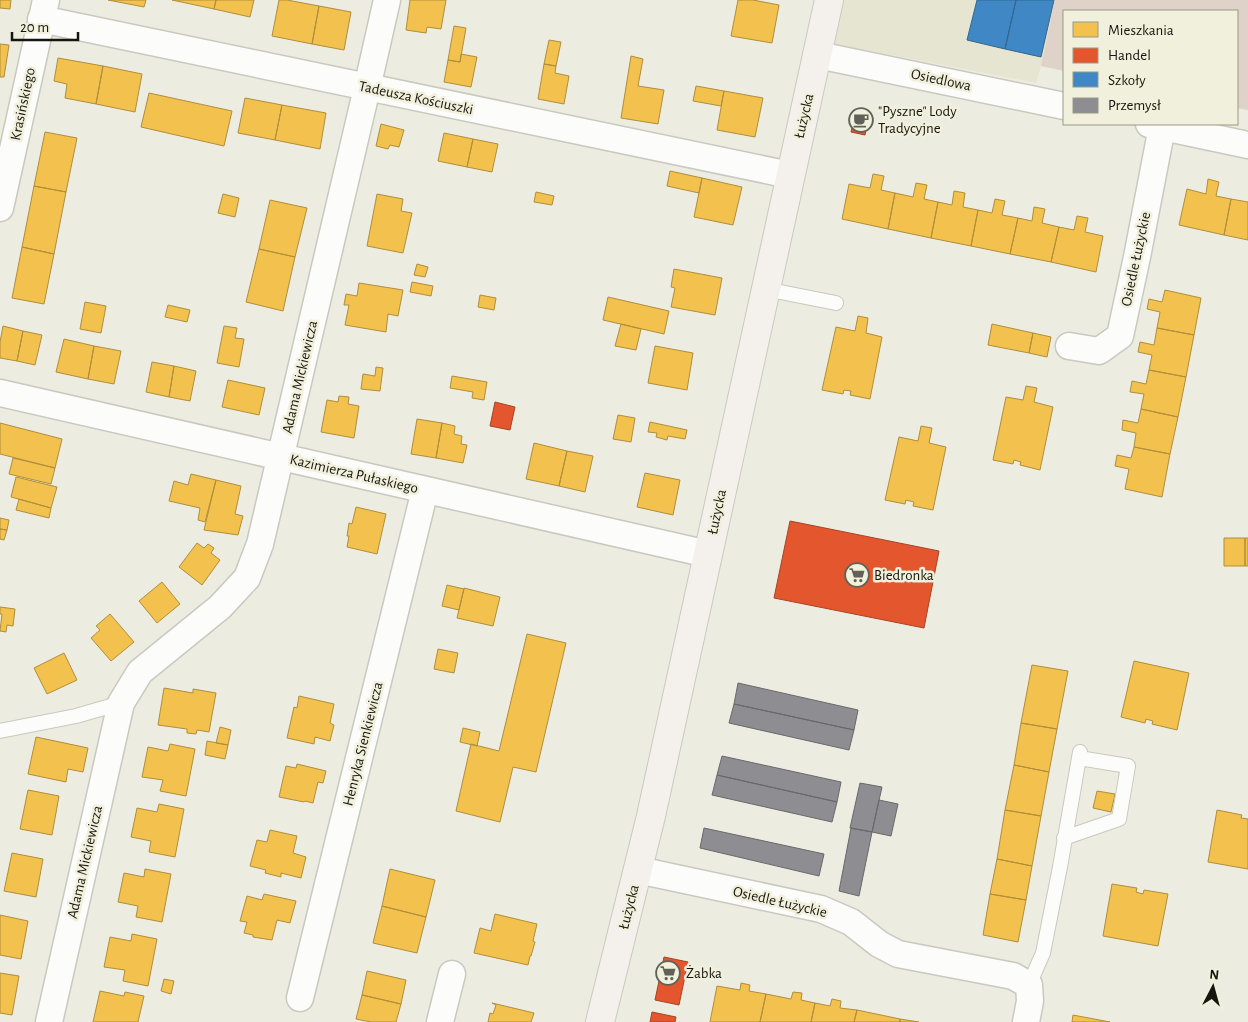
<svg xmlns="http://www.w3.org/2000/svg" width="1248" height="1022" font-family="'Alegreya Sans',sans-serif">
<rect width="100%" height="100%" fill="#ecece1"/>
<path fill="#e6e5d1" d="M840,0H1248V110L1237,108V11H1064V71L1041,66L1036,83L830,43Z"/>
<path fill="#dfd2c9" d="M1055,0H1248V110L1237,108V11H1064V71L1041,66Z"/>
<path fill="#f2c14e" stroke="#b08e3b" d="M0,0H11L10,9L0,8Z
M108,0H146L144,7Z
M172,0H216L214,9Z
M216,0H254L250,17L214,9Z
M279,0H287L319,6L312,44L272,36Z
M410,0H446L441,29L427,27L426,33L406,30Z
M738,0H753L779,5L772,43L731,36Z
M319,6L351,12L344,50L312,44Z
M454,26L466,28L460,62L448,60Z
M549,40L561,42L556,66L544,64Z
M0,44L9,45L4,77H0Z
M461,54L477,57L471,87L444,82L448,60L460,62Z
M631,56L643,59L638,86L664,90L658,124L621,118Z
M58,58L103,66L96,104L65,98L67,84L54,81Z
M544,64L556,66L555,73L569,76L564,104L538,99Z
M103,66L142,74L135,112L96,104Z
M696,86L724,91L721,106L693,101Z
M724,91L763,98L755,137L717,130Z
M149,93L232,111L224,146L141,127Z
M245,98L282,105L275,140L238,133Z
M282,105L326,113L320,149L275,140Z
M381,124L404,130L399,147L390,145L388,149L376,146Z
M45,132L77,138L66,192L34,186Z
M444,133L473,139L467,167L438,161Z
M473,139L498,144L492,172L467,167Z
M670,171L702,178L699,193L667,186Z
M873,174L884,176L881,190L895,193L888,229L842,219L849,184L870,188Z
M702,178L742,187L733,225L694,217Z
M1208,179L1219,182L1216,196L1231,199L1224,235L1179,225L1187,189L1206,194Z
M916,183L927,185L924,199L938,202L931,238L888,229L895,193L913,197Z
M34,186L66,192L54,254L22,247Z
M954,191L965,193L963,207L978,210L971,246L931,238L938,202L952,205Z
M536,192L554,196L552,205L534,202Z
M223,194L239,198L235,217L218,213Z
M377,194L403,199L401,211L412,213L403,253L367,246Z
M995,199L1005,201L1002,215L1018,218L1010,254L971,246L978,210L992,213Z
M1231,199L1248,202V240L1224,235Z
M270,200L307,208L295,257L259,249Z
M1034,207L1045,209L1042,223L1059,227L1051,262L1010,254L1018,218L1032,221Z
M1077,216L1088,218L1085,232L1103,236L1096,272L1051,262L1059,227L1074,230Z
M22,247L54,254L44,304L12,298Z
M259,249L295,257L283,311L246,302Z
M417,264L428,267L425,277L414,275Z
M674,269L722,278L715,315L671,307L675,288L671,287Z
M412,282L433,286L431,296L410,292Z
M359,283L403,290L398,316L388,314L386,332L345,325L349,305H344L346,294L357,296Z
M1165,290L1201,298L1194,335L1157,328L1160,312L1147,309L1149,299L1162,302Z
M480,295L496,298L494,310L478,307Z
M608,297L669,311L664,334L603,320Z
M85,302L106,306L101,333L80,329Z
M168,305L190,310L187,322L165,317Z
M858,316L868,318L866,333L882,337L870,399L850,395L851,391L844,390L843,394L822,390L836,327L855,331Z
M621,324L641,329L636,350L615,346Z
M992,324L1033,333L1029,353L988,345Z
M3,326L23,331L17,361L0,358V342Z
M224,326L237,328L235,338L244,339L239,367L217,363Z
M1157,328L1194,335L1186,377L1149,370L1152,355L1138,352L1140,342L1154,345Z
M23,331L42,335L35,365L17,361Z
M1033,333L1051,337L1047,357L1029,353Z
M64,339L94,346L88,379L56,372Z
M94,346L121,351L114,384L88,379Z
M655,346L693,353L687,390L648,383Z
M152,362L174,366L169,397L146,392Z
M174,366L196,371L190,401L169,397Z
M376,367L383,368L380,391L361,389L363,374L375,376Z
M1149,370L1186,377L1178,417L1141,409L1144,394L1130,392L1132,381L1146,384Z
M452,376L487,382L484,400L472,398L473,392L450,388Z
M228,380L265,388L259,415L222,407Z
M1026,386L1037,388L1034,402L1053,407L1040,470L1020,465L1021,462L1014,460L1013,464L993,460L1006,397L1023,400Z
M339,396L349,397L348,404L359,406L354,438L321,432L327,400L338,402Z
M1141,409L1178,417L1170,454L1134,447L1136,433L1122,430L1123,420L1138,423Z
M618,415L635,418L631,442L613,439Z
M417,419L442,423L436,458L411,454Z
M650,422L687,430L685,439L668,436L667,440L656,437L657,433L648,432Z
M0,423L62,439L55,468L0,454Z
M442,423L455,426L454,434L462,436L461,444L467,445L463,463L436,458Z
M921,426L932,428L929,443L946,447L933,510L913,506L914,502L906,500L905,504L885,500L899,437L918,441Z
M534,443L567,451L559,486L526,479Z
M1134,447L1170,454L1162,497L1125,489L1129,469L1115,466L1117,455L1131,458Z
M567,451L593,456L585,492L559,486Z
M13,458L55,468L51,484L9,474Z
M645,473L680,480L673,515L637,507Z
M191,474L216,480L205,522L198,520L200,508L169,501L174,481L188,485Z
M16,477L57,487L51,508L11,497Z
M216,480L241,486L235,514L243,516L238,535L204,530Z
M19,499L51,508L49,518L16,510Z
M356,507L386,514L377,554L347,547L349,536H347L349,523L352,524Z
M0,518L9,520L7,530L0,529Z
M0,529L7,530L4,540L0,539Z
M1224,538H1245V566H1224Z
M1245,538H1248V566H1245Z
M197,543L204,548L208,544L214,548L211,553L220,560L202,585L179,567Z
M162,582L180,604L157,623L139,601Z
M447,585L464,589L459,610L442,606Z
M464,588L500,597L493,626L457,618Z
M0,607L15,609L13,626L7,625L6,632L0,631L2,614H0Z
M110,614L134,642L111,661L91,638L100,630L96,626Z
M527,634L566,643L536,772L513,767L500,822L456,811L471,744L499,751Z
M438,649L458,653L454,673L434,669Z
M64,653L77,680L47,694L34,668Z
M1134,661L1189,673L1177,730L1152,724L1153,721L1146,719L1145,723L1121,717Z
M1032,665L1068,671L1057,729L1021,723Z
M164,688L193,693V689L216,693L209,732L197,730L196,734L187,733V729L158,725Z
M299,696L334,704L330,723L334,725L330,741L315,737L314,744L287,738L294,707L297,708Z
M1021,723L1057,729L1049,772L1014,765Z
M220,727L231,730L228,745L216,743Z
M463,728L480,732L477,746L460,742Z
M36,737L88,748L83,772L68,769L66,782L28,774Z
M207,741L228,745L225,759L205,755Z
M170,744L195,749L186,796L160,791L163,780L142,777L148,747L168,751Z
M297,764L326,771L323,783L318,782L313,803L305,801L304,802L279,797L286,766L296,768Z
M1014,765L1049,772L1041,816L1005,810Z
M28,790L59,796L52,835L20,829Z
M1097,791L1115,794L1111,812L1093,808Z
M159,804L184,809L175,857L149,852L151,841L131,837L137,808L157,812Z
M1005,810L1041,816L1032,866L997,859Z
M1217,810L1242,815L1241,818L1248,819V869L1208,862Z
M270,830L297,836L293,853L306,857L301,878L281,873V877L265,873L266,870L250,866L257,840L267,842Z
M12,853L43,859L36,897L4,891Z
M997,859L1032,866L1026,900L990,894Z
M145,869L171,874L162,922L136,917L138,906L118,902L124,873L144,877Z
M390,869L435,880L426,917L382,906Z
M1112,884L1137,888L1136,892L1143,894L1144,890L1168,894L1158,946L1103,936Z
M264,894L296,901L290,923L277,920L272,940L253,937V935L244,933L247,922L240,921L247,896L262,900Z
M990,894L1026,900L1018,942L983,935Z
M382,906L426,917L417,953L373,943Z
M495,914L537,924L533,941L535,942L531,956H530L528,965L474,953L480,928L491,931Z
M0,915L28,921L21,959L0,955Z
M132,934L157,939L148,986L123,981L125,970L104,967L110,937L131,941Z
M367,971L406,980L401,1004L362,995Z
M0,973L19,976L12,1015L0,1013Z
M164,979L174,981L171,994L161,991Z
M741,983L750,985L749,991L766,994L760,1022H710L717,986L740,990Z
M100,991L124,996L125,992L144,996L138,1022H93Z
M793,992L802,993L801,1000L815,1003L811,1022H760L766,994L791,999Z
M362,995L401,1004L396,1022H371L356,1019Z
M832,999L841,1001L840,1008L857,1010L854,1022H811L815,1003L830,1006Z
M492,1003L534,1013L531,1022H488L490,1013L493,1014L496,1005Z
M857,1010L900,1019V1022H854Z
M1073,1015L1110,1022H1072Z
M900,1019L919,1022H900Z"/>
<path fill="#e4572e" stroke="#a64425" d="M855,113L869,116L865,135L851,132Z
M495,402L515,407L510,430L490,426Z
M790,521L939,551L924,628L774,598Z
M664,957L688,962L679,1005L655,1000Z
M652,1012L676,1017L675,1022H650Z"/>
<path fill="#3f88c5" stroke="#33668e" d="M977,0H1016L1005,49L967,40Z
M1016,0H1054L1041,57L1005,49Z"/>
<path fill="#8d8d92" stroke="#69696b" d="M738,683L858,710L854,730L734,704Z
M734,704L854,730L849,750L729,723Z
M722,756L841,782L837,802L717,775Z
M717,775L837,802L832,822L712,795Z
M860,783L882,787L872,832L850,828Z
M879,800L898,804L891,836L872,832Z
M704,828L824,854L819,876L700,848Z
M851,828L872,832L859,896L839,891Z"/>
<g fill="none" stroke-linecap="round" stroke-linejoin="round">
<g stroke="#c9c9c0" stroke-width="16">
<path id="lane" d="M765,289L836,303
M0,731L76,716L121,703
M1064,838L1119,819L1128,766L1079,758
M1029,985L1043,953L1060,867L1080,752"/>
</g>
<g stroke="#c9c9c0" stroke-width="29">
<path id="street" d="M41,19L790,175
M818,55L1064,106
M1149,124L1248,145
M0,208L46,0
M1069,346L1099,351L1120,336L1137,257L1162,127
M0,393L708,554
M638,870L821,909L851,922L879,944L898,954L1013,976L1029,985L1030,1001L1026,1022
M300,998L425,490
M49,1022L121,703L140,672L220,607L247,578L260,544L367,88L387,0
M440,1022L452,974"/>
</g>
<g stroke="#c9c9c0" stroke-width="30">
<path id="secondary" d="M600,1022L651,816L829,0"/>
</g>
<use href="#lane" stroke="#fcfcfa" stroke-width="14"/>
<use href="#street" stroke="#fcfcfa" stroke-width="26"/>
<use href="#secondary" stroke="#f4f1ed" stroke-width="28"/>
</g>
<defs>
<g id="cafe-ring" transform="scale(1.25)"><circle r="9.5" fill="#f1f0dc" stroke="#616158" stroke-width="1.5"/><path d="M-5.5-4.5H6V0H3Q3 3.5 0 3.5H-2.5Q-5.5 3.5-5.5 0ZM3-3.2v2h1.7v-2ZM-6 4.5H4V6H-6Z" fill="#616158"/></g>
<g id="supermarket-ring" transform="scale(1.25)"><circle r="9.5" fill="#f1f0dc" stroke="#616158" stroke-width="1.5"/><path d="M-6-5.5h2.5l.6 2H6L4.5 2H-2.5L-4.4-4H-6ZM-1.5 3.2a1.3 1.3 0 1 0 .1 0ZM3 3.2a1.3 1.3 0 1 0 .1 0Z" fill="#616158"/></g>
</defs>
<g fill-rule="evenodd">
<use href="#cafe-ring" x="861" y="120"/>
<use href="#supermarket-ring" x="857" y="575"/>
<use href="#supermarket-ring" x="668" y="973"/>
</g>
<g text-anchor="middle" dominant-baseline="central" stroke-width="5" stroke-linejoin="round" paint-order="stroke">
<g font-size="15" fill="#16160f" stroke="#f1f0dc">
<text transform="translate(941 80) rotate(12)">Osiedlowa</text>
<text transform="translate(416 98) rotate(12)">Tadeusza Kościuszki</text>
<text transform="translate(23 104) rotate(-78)">Krasińskiego</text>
<text transform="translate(804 116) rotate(-77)">Łużycka</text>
<text transform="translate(1136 259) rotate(-78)">Osiedle Łużyckie</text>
<text transform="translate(300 377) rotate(-77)">Adama Mickiewicza</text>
<text transform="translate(354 474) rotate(13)">Kazimierza Pułaskiego</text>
<text transform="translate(717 512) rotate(-78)">Łużycka</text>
<text transform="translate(363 744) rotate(-76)">Henryka Sienkiewicza</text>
<text transform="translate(85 862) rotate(-77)">Adama Mickiewicza</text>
<text transform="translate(780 902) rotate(13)">Osiedle Łużyckie</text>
<text transform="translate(629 907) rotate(-76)">Łużycka</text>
</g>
<g font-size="15" fill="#16160f" stroke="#f1f0dc" text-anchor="start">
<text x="878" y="111">"Pyszne" Lody<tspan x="878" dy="17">Tradycyjne</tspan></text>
<text x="874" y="575">Biedronka</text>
<text x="686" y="973">Żabka</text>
</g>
</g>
<rect x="1063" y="10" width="175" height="115" fill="#f1f0dc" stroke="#99998a"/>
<rect x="1073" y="22" width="25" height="15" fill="#f2c14e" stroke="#99998a"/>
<text x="1108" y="35" font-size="15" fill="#16160f">Mieszkania</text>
<rect x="1073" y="48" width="25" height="15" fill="#e4572e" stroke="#99998a"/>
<text x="1108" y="60" font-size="15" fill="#16160f">Handel</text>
<rect x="1073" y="72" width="25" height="15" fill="#3f88c5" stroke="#99998a"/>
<text x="1108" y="85" font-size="15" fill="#16160f">Szkoły</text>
<rect x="1073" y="98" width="25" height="15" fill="#8d8d92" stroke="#99998a"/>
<text x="1108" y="110" font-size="15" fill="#16160f">Przemysł</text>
<g transform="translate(1213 987) rotate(6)" stroke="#f1f0dc" stroke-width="4" paint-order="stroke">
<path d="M0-4L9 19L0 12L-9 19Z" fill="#16160f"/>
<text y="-8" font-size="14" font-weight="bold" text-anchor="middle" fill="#16160f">N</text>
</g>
<path d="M12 32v8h66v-8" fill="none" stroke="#16160f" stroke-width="2.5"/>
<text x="20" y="32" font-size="15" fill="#16160f" stroke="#f1f0dc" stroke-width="4" paint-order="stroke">20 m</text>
</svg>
